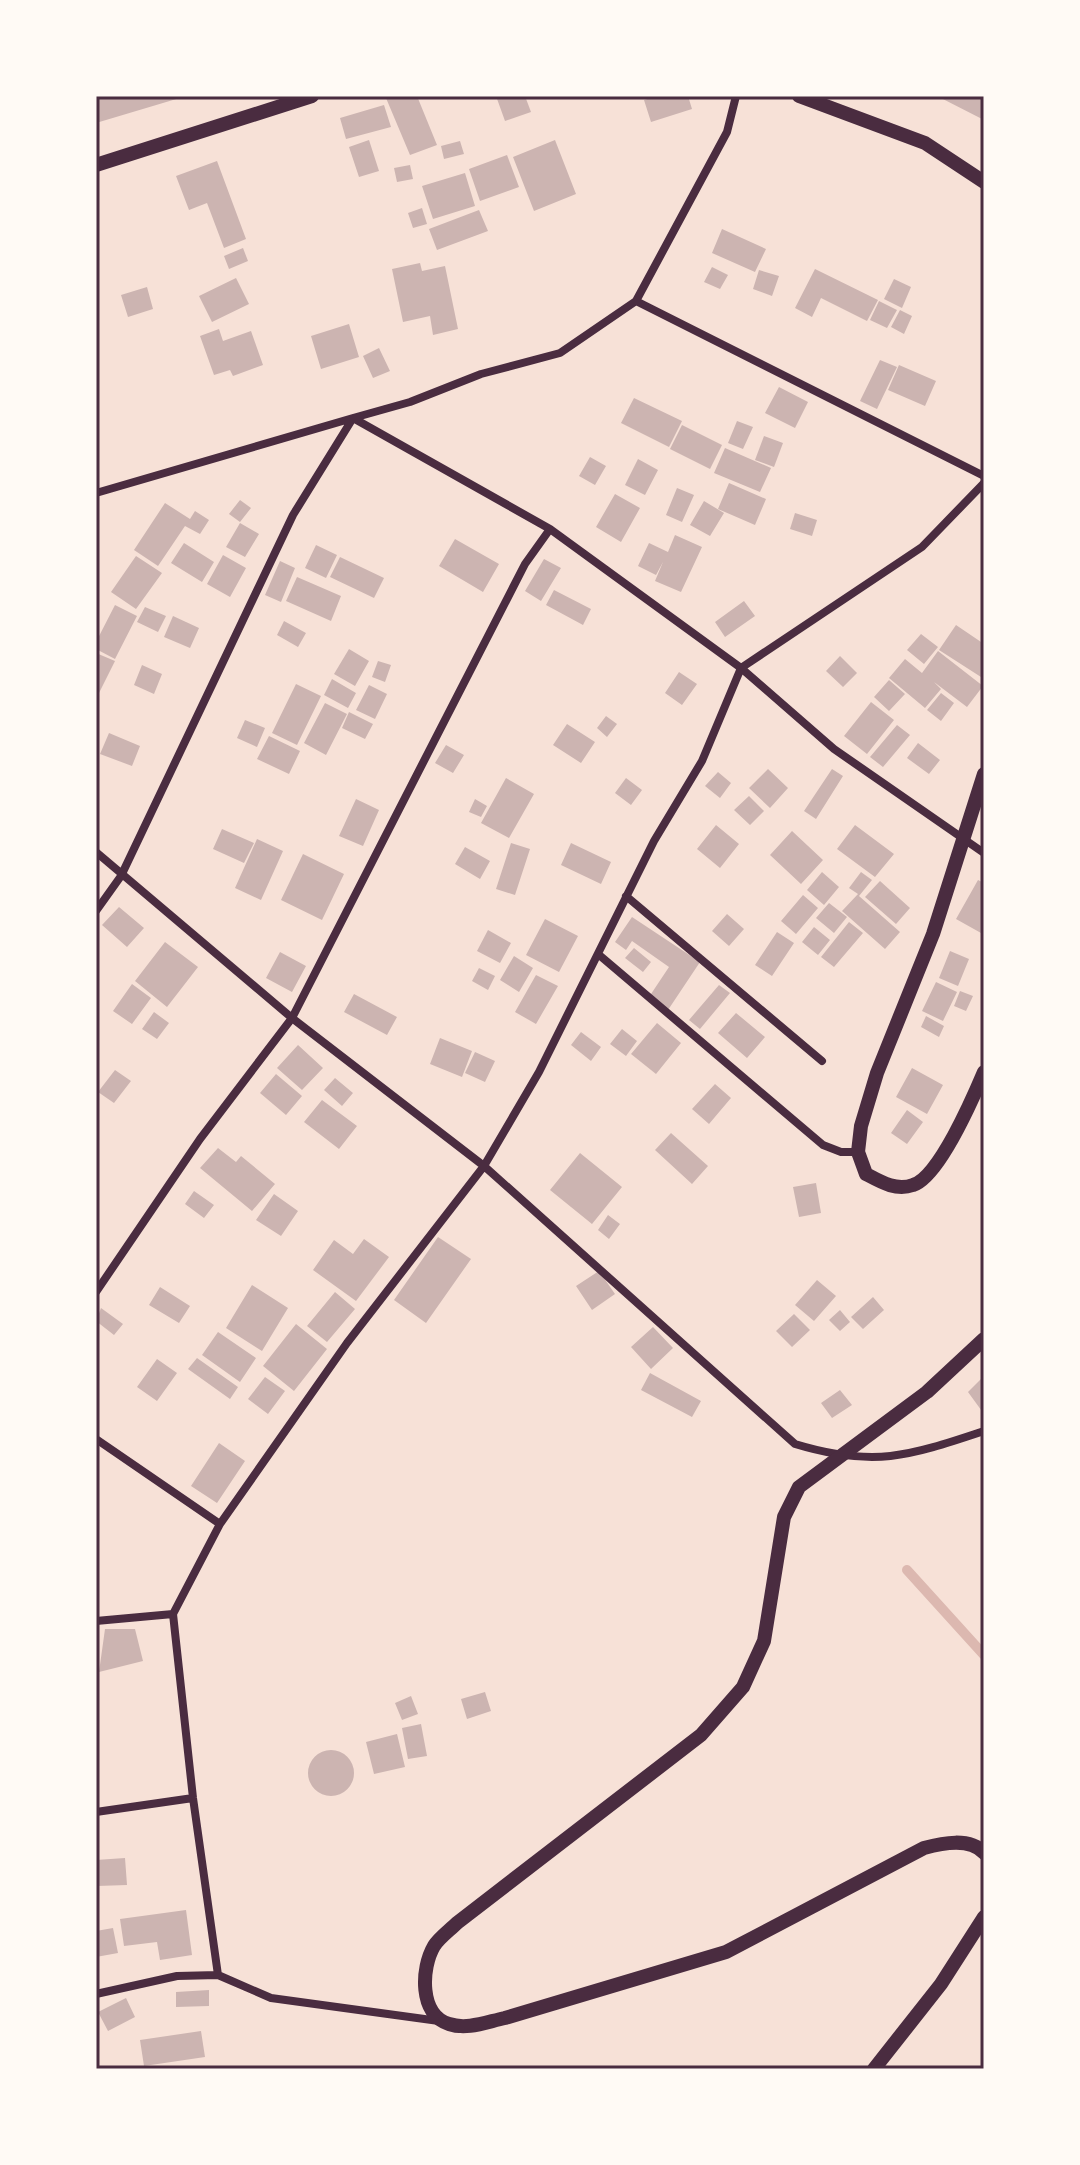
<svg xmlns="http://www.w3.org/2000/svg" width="1080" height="2165" font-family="Roboto,sans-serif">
<rect width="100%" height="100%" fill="#f7e1d7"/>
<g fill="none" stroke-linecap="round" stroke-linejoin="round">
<path stroke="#dcb8b0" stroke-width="10" d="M907,1570L984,1655"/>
</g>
<path fill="#ccb4b1" d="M102,96H183V97L96,123V98Z
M391,96H417L437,145L410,155L386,98Z
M496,96H525L531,112L505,121Z
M658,96H688L692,109L651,122L644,100Z
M937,96H984V120Z
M384,105L391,127L346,139L340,118Z
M369,140L379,171L359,177L349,147Z
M555,140L576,194L534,211L513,157Z
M460,141L464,154L444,159L441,146Z
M507,155L519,187L480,201L469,169Z
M217,161L246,239L224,248L207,203L189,210L176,176Z
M410,165L413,179L397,182L394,168Z
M465,173L475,206L433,219L422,186Z
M422,208L427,224L413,228L408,213Z
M479,210L488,231L437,250L429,229Z
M722,229L766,249L755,272L712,253Z
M243,248L248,261L229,269L224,256Z
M420,263L422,271L445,266L458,329L433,335L430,316L403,322L392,269Z
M712,267L728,275L720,289L704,282Z
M815,269L878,300L867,321L821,298L812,317L795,308Z
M759,270L779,276L772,296L753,289Z
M236,278L249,304L212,322L199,296Z
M894,279L911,287L902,308L884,299Z
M147,287L153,309L128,317L121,295Z
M879,301L897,310L887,328L870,320Z
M900,310L912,316L904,334L891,327Z
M349,324L359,357L321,369L311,336Z
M219,329L223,341L251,331L263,365L233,376L230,370L214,375L200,336Z
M379,348L390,371L373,378L363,356Z
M880,360L897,367L877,409L860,401Z
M899,365L936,381L925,406L888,390Z
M779,387L808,402L795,428L765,413Z
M634,398L682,421L669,447L621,423Z
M737,421L753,427L743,449L728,443Z
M682,425L722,445L710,469L670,449Z
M764,436L783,443L774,467L755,460Z
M725,448L771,468L760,492L714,473Z
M590,457L606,466L595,485L579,476Z
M638,459L658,470L645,495L625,485Z
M729,483L766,499L755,525L718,509Z
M677,488L694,495L682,522L666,515Z
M615,494L640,508L621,542L596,527Z
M240,500L251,508L240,522L229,514Z
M704,501L724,513L710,536L690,525Z
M165,503L190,519L195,511L209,520L200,534L185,526L158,566L134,550Z
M795,513L817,520L812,536L790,529Z
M240,523L259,534L245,557L226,547Z
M675,535L702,547L681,592L655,581L663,562L656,575L638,566L649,543L668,552Z
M455,539L499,564L483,592L439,566Z
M184,543L214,562L202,582L171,563Z
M316,545L337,555L326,578L305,568Z
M223,555L246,568L230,597L207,584Z
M136,556L162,573L136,609L111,592Z
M340,557L384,578L374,598L330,577Z
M544,559L561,568L541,601L525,591Z
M280,561L295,568L281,602L265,595Z
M297,577L341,596L331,621L286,601Z
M554,590L591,609L583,625L546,605Z
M744,601L755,616L725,637L715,622Z
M115,605L137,616L115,659L96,649V642Z
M145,607L166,616L158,632L137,622Z
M173,616L199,628L190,648L164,637Z
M284,621L306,633L298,647L277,635Z
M956,625L984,644L981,677L939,650Z
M921,634L938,647L924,664L907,650Z
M349,649L369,661L355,686L334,674Z
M938,651L983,686L967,707L934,682L941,689L925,708L889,678L905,659L922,673Z
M96,653L115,661L96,699Z
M840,656L857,673L843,687L826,671Z
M378,661L391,665L385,682L372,677Z
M142,665L162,674L154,694L134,685Z
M679,672L697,684L682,705L665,693Z
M332,679L356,693L348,708L324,695Z
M889,680L905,694L889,711L874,697Z
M296,684L321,696L297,745L272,733Z
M369,685L387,694L375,719L356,710Z
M941,693L954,703L941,721L927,710Z
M871,702L894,720L867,754L844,736Z
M325,703L347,714L326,755L304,743Z
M349,712L373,724L365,739L342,728Z
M606,716L617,724L607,737L597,728Z
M245,720L265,728L257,747L237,738Z
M567,724L595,742L581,763L553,745Z
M897,725L910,735L883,767L870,757Z
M109,733L140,746L132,766L100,754Z
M269,736L300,751L289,774L257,759Z
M918,743L940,760L929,774L907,758Z
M446,745L464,755L453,773L435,763Z
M768,769L788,788L770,808L749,788Z
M832,769L843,776L816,819L804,811Z
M718,772L731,783L720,798L705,786Z
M506,778L534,794L509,838L481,823Z
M626,778L642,790L631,805L615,793Z
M749,796L764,811L750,825L734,810Z
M356,799L379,810L363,846L339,836Z
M475,799L487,806L481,817L469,812Z
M716,825L739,844L720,868L697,849Z
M855,825L894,854L875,877L837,849Z
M222,829L254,843L244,863L213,849Z
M792,831L823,860L801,884L770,855Z
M257,839L283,851L261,900L235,888Z
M511,843L530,849L515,895L496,889Z
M571,843L611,862L601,884L561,865Z
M465,847L490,861L480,879L455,864Z
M303,854L344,874L322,920L281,900Z
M822,872L839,887L824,905L807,890Z
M861,872L872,880L859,896L900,932L885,949L842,911L858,894L849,888Z
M978,880L984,883L981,933L956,919Z
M880,881L910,908L896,924L865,897Z
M803,895L818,908L796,934L781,921Z
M829,903L847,917L834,933L816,918Z
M119,907L144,928L127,947L102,925Z
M727,914L744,929L729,946L712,931Z
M632,917L700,962L668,1010L649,997L669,967L632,941L626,950L615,942Z
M545,919L578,936L559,972L526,955Z
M849,922L863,933L834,967L821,957Z
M814,927L830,940L818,955L802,942Z
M488,930L511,943L500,963L477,951Z
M777,932L794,943L772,976L755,965Z
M165,942L198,967L167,1007L135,981Z
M634,948L651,962L643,972L625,958Z
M950,951L969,959L958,986L939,978Z
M280,952L306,966L292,992L266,978Z
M514,956L533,968L519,992L500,980Z
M479,968L495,976L488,990L472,981Z
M536,975L558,986L536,1024L515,1012Z
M936,982L957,992L943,1021L922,1011Z
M132,984L151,998L132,1024L113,1011Z
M719,985L730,993L700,1029L689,1020Z
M960,991L973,996L966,1011L954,1006Z
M354,994L397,1017L387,1035L344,1012Z
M154,1012L169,1023L157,1039L142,1029Z
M736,1013L765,1037L747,1058L718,1033Z
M926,1016L944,1026L939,1037L921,1027Z
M657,1023L681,1043L656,1074L631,1054Z
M622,1029L637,1041L626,1056L610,1044Z
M581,1032L601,1047L591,1061L571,1045Z
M440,1038L472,1051L462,1077L430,1064Z
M298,1045L323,1068L302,1090L277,1068Z
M475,1052L495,1061L485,1082L465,1073Z
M912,1068L943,1085L927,1114L896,1097Z
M115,1070L131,1081L114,1103L98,1092Z
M276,1074L302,1096L286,1115L260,1093Z
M335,1078L353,1093L342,1106L324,1090Z
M715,1084L731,1098L709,1124L692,1109Z
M322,1100L357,1126L339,1149L304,1122Z
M907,1110L923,1122L907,1144L891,1133Z
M671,1133L708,1166L692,1184L655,1150Z
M218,1148L236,1162L241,1156L275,1184L252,1211L200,1168Z
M580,1153L622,1187L592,1224L550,1190Z
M816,1183L821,1213L799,1217L793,1187Z
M194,1191L214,1205L204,1218L185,1204Z
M274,1194L298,1211L281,1236L256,1220Z
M608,1215L620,1224L609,1239L598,1230Z
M438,1237L471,1259L426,1323L394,1300Z
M364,1239L389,1257L356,1301L313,1270L334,1240L353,1254Z
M599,1271L615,1294L592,1310L576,1286Z
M817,1280L836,1296L814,1321L795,1305Z
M252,1285L288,1308L262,1351L226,1328Z
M160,1287L190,1306L179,1323L149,1305Z
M335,1292L355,1309L327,1342L307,1326Z
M873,1297L884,1310L863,1329L851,1317Z
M101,1308L123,1324L114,1335L96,1321Z
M840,1310L850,1322L840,1331L829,1320Z
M794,1314L810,1330L792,1347L776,1331Z
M296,1324L327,1349L294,1391L263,1366Z
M653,1327L673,1348L651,1369L631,1347Z
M218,1332L256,1358L240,1382L202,1355Z
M197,1358L238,1387L230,1399L188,1369Z
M157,1359L177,1373L157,1401L137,1387Z
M650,1373L701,1401L692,1417L641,1390Z
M984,1376V1414L968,1392Z
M265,1377L285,1391L268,1414L248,1399Z
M840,1390L852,1405L832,1418L821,1403Z
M219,1443L245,1461L217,1503L191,1486Z
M105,1629H135L143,1661L99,1672Z
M485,1692L491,1711L467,1719L461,1699Z
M411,1696L418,1714L402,1720L395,1703Z
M421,1724L427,1756L408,1759L402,1728Z
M397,1734L405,1767L374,1774L366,1742Z
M308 1773a23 23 0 1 1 46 0a23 23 0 1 1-46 0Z
M125,1858L127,1885L97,1886L96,1860Z
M186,1910L192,1955L160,1960L157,1942L124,1946L120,1919Z
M113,1928L118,1953L96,1957V1931Z
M209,1990V2006L176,2007V1992Z
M126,1998L135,2017L108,2031L98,2012Z
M201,2031L205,2057L144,2066L140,2040Z"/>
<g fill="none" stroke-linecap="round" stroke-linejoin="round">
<path stroke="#4a2c40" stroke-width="8" d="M636,301L984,476
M96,493L353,418L550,529L741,668L834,749L984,853
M96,852L292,1018L484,1166L795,1444C874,1468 909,1456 984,1431
M626,896L822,1061
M96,911L121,876L293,515L353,418L410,402L481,374L560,353L636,301L727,132L736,96
M598,954L823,1145L841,1152H858
M96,1292L200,1139L292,1018L525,564L550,529
M96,1439L220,1524
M96,1621L173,1614
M96,1812L193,1798
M218,1975L193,1798L173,1614L220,1524L347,1343L484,1166L539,1072L654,841L702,761L741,668L922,547L984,483
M96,1994L177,1976L218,1975L271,1998L439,2021"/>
<path stroke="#4a2c40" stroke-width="14" d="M799,96L925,143L984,182
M96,165L312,96
M984,774L933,934L877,1073L861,1126L858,1152L866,1174C881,1182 896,1191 913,1185C939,1177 973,1098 984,1072
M984,1339L927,1392L799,1487L784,1517L764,1641L743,1687L701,1735L457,1923C450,1930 439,1938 434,1946C421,1968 419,2015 449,2024C467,2030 486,2022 505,2018L726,1952L924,1848C942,1843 970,1837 984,1853
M874,2069L941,1984L984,1917"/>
</g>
<rect width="1080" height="2165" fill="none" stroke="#fffaf5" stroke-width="196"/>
<rect x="98" y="98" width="884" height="1969" fill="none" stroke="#4a2c40" stroke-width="3"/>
</svg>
